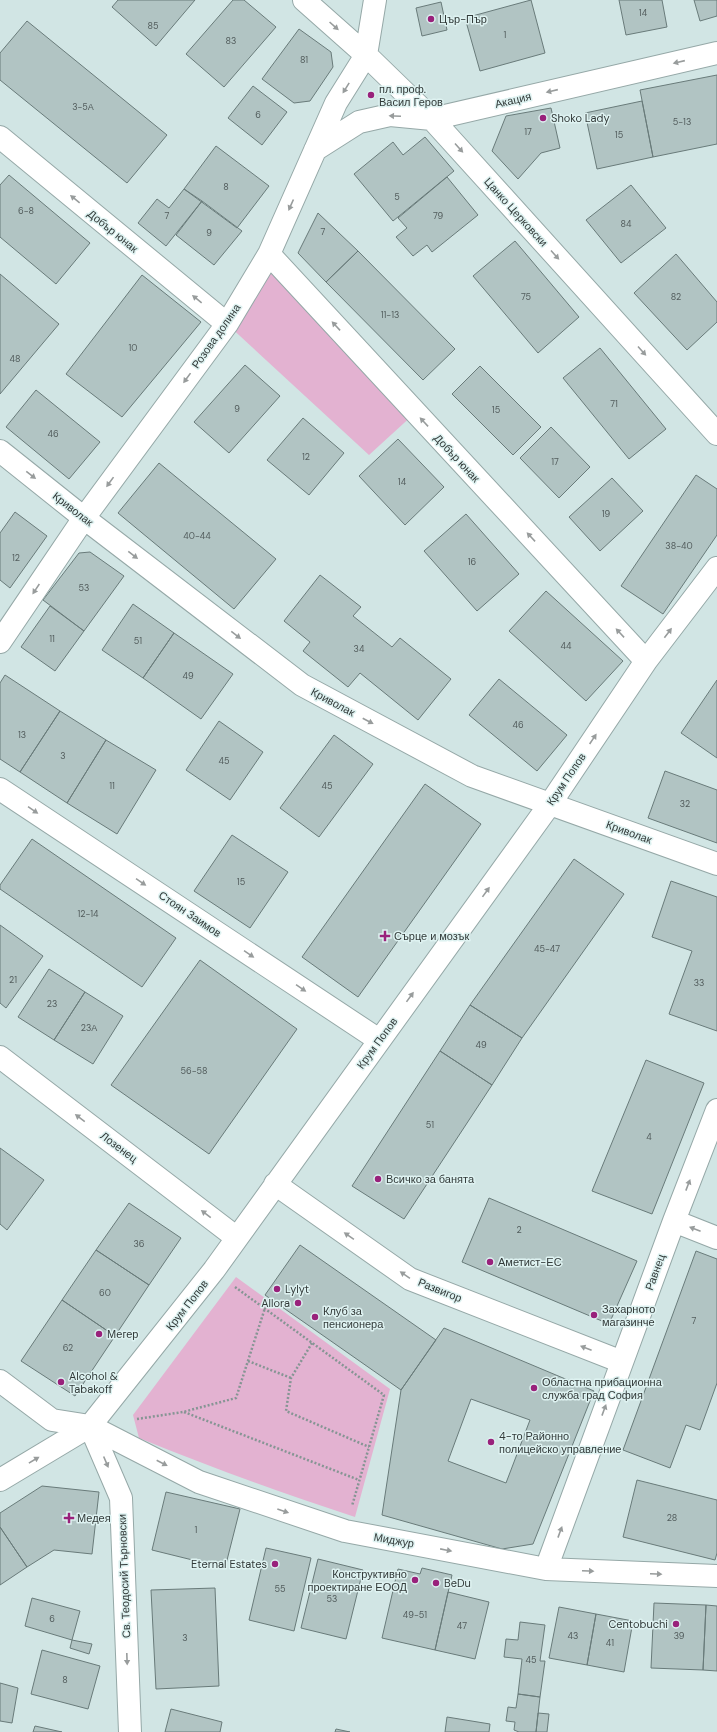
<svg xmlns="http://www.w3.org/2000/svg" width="717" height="1732" font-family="'DM Sans',sans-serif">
<rect width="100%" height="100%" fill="#d1e5e4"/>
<path fill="#e3b2d1" d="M269,254L415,413L369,455L227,324Z
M236,1277L390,1389L355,1517C282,1493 210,1467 139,1438L133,1415Z"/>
<path fill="#b1c4c3" stroke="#697b7a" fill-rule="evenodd" d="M118,0H195L156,46L112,7Z
M233,0H244L276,27L224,87L186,54Z
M531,0L545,53L480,71L465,18Z
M619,0H662L667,27L626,35Z
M694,0H717V16L700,21Z
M441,2L447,30L422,36L416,8Z
M27,21L167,135L127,183L0,80V53Z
M299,29L331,52L333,67L310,101L294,103L262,79Z
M717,75V144L653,157L640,90Z
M253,86L287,112L262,145L228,118Z
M642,101L653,157L597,169L585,113Z
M551,108L560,148L541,153L518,179L492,151L506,116Z
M425,137L454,171L393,221L354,174L393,142L403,155Z
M216,146L269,186L237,228L184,189Z
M9,175L90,243L56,284L0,237V185Z
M447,177L478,215L432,252L427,245L413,256L396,237L407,228L398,218Z
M631,185L666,228L621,263L586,220Z
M184,189L202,201L166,246L138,223L157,199L169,208Z
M202,201L242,231L214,265L176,235Z
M318,213L358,251L326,282L298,253Z
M515,241L579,317L538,353L473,276Z
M358,251L455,349L423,380L326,282Z
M676,254L717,302V322L687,350L634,293Z
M0,274L59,324L0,394Z
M142,275L201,322L122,417L66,374Z
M600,348L666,429L629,459L563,378Z
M245,365L280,396L229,453L194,422Z
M480,366L541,427L513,455L452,394Z
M36,390L100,442L69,479L6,427Z
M303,418L344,453L309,495L267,460Z
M551,427L590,467L559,498L520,458Z
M398,439L444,487L405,525L359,476Z
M159,463L276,559L234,609L118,513Z
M696,475L717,489V535L663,614L621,586Z
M612,478L643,511L600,551L569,517Z
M15,512L47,536L10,588L0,580V533Z
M466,514L519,574L477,611L424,551Z
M90,552L124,576L84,631L43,600L79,553Z
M320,575L361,607L353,616L392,647L400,638L451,679L418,720L360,673L348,687L303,651L310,642L284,621Z
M546,591L623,661L586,701L509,631Z
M133,604L174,633L143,678L102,650Z
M50,606L84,631L55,671L21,647Z
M174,633L233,674L201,719L143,678Z
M5,675L60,711L20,772L0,759V683Z
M499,679L567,735L537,771L469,715Z
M717,680V758L681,733Z
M60,711L106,740L67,803L20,772Z
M219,721L263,752L230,800L186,770Z
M334,735L373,764L319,837L280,808Z
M106,740L156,770L117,834L67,803Z
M665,771L717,790V843L648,818Z
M425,784L481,824L358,997L302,957Z
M232,835L288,872L250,928L194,891Z
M32,839L176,938L142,987L0,889V885Z
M574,859L624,894L522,1038L470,1005Z
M671,881L717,897V1031L669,1014L692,951L652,937Z
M0,925L43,956L6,1008L0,1003Z
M200,960L297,1029L209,1154L111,1085Z
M49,969L85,992L54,1040L18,1017Z
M85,992L123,1016L93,1064L54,1040Z
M470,1005L522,1038L492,1085L440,1051Z
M440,1051L492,1085L404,1219L352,1186Z
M646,1060L704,1083L652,1214L592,1191Z
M0,1148L44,1180L7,1230L0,1224Z
M489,1198L637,1261L609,1324L462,1262Z
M129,1203L181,1238L149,1285L96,1250Z
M300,1245L436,1340L401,1390L265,1295Z
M96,1250L149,1285L115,1336L62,1300Z
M696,1251L717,1259V1383L700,1430L686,1425L670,1468L623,1450Z
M62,1300L115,1336L75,1396L21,1361Z
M444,1328L594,1391L533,1544L502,1549L382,1515L401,1390ZM471,1399L530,1420L506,1483L448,1461Z
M637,1480L717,1500V1553L715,1560L623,1537Z
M42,1486L99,1492L92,1554L54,1550L27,1567L0,1527V1513Z
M166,1492L240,1509L225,1568L152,1550Z
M0,1527L27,1567L0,1585Z
M266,1548L311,1558L294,1631L249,1620Z
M318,1559L363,1570L346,1639L301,1628Z
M422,1568L452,1575L435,1650L382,1638L398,1569L420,1574Z
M215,1588L219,1686L156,1689L151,1590Z
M448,1592L489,1602L475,1659L435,1650Z
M32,1598L80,1611L72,1640L25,1626Z
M654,1603L706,1605L703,1670L651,1668Z
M706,1605L717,1606V1671L703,1670Z
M559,1607L596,1614L587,1665L549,1658Z
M596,1614L633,1621L624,1672L587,1665Z
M520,1622L545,1625L540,1661H545L540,1697L518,1694L522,1659L504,1657L506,1639L518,1640Z
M72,1640L92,1644L89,1654L70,1648Z
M42,1650L100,1666L88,1709L31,1694Z
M0,1683L18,1688L12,1723L0,1721Z
M518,1694L540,1697L536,1732H519L514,1730L515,1722L506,1721L508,1707L516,1708Z
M171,1709L222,1722L220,1732H165Z
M538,1713L549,1714L547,1732H536Z
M447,1717L490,1724L489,1732H445Z
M35,1726L62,1732H33Z
M336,1729L350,1732H335Z"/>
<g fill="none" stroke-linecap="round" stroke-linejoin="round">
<g stroke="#95a8a7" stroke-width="24">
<path id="minor" d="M304,0L366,55L432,119L717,434
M0,137L227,324
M315,150L359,122L390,115L432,119L717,53
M269,254L646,661
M0,451L84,518L302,685L472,776L717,864
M0,642L84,518L227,324L269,254L336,103L366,55L375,0
M0,789L379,1040
M0,1057L237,1238
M275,1184L410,1279L622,1362
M674,1221L717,1238
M0,1381L52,1420L90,1426L199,1482L345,1531L546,1569L717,1576
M90,1426L121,1498L130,1732
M0,1480L90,1426L214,1270L550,804L646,661L717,568
M546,1569L674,1221L717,1110"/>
</g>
<path stroke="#869594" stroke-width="2.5" stroke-dasharray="2 2" stroke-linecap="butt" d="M235,1287L384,1395L352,1506
M312,1343L291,1378L286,1411L369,1447
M248,1361L291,1378
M184,1412L359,1480
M137,1419L183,1412L236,1398L265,1308"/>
<use href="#minor" stroke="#fff" stroke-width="22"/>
</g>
<defs><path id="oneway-solid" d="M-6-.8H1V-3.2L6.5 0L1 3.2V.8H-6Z"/></defs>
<g fill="#989c9c">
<use href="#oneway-solid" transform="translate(334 26) rotate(42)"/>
<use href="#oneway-solid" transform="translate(679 62) rotate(167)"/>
<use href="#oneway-solid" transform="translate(346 88) rotate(122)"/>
<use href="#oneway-solid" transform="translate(552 91) rotate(167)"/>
<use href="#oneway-solid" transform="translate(395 116) rotate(-178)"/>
<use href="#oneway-solid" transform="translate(459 148) rotate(48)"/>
<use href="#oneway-solid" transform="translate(75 199) rotate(-141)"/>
<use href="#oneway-solid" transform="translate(291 205) rotate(114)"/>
<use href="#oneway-solid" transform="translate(555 255) rotate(48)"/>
<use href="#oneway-solid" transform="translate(197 299) rotate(-141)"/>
<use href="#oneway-solid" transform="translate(336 326) rotate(-133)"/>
<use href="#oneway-solid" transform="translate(642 351) rotate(48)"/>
<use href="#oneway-solid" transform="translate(187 378) rotate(126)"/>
<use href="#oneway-solid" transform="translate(424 422) rotate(-133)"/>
<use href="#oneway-solid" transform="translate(31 475) rotate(38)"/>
<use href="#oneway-solid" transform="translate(110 482) rotate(126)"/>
<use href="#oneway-solid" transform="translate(531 537) rotate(-133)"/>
<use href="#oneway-solid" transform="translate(133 555) rotate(38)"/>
<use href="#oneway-solid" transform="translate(36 589) rotate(124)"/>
<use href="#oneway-solid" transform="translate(620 633) rotate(-133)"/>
<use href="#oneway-solid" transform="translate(668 633) rotate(-53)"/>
<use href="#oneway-solid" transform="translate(236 635) rotate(38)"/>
<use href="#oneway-solid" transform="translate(368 721) rotate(28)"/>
<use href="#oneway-solid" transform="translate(593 739) rotate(-56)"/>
<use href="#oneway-solid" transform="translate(33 810) rotate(34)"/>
<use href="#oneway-solid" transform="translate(141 882) rotate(34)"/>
<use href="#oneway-solid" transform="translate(486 892) rotate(-54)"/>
<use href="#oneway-solid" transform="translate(249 954) rotate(34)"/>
<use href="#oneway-solid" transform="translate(301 988) rotate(34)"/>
<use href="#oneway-solid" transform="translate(410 997) rotate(-54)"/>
<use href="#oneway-solid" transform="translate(80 1118) rotate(-143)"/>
<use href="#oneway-solid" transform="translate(688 1185) rotate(-69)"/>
<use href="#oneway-solid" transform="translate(206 1214) rotate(-143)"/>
<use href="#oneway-solid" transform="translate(695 1229) rotate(-159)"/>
<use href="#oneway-solid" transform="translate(349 1236) rotate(-145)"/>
<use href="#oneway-solid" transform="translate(405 1275) rotate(-146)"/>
<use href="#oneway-solid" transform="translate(586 1348) rotate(-159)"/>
<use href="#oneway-solid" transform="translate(604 1410) rotate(-70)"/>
<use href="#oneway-solid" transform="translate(34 1460) rotate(-31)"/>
<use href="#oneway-solid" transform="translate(106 1462) rotate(67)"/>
<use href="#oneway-solid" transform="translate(162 1463) rotate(27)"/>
<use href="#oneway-solid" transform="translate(283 1511) rotate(19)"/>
<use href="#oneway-solid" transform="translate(560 1532) rotate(-70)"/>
<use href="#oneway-solid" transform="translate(446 1550) rotate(11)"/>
<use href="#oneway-solid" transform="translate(588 1571) rotate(2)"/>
<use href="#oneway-solid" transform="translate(656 1574) rotate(3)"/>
<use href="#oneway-solid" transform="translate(127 1659) rotate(88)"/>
</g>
<g fill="#99217b" stroke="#def2f1" stroke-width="1.5">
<circle cx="431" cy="19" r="4"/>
<circle cx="371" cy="95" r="4"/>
<circle cx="543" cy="118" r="4"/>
<path d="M383 930h4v4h4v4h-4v4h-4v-4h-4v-4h4z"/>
<circle cx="378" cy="1179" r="4"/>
<circle cx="490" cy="1262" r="4"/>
<circle cx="277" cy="1289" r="4"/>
<circle cx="298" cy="1303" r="4"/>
<circle cx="594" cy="1315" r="4"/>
<circle cx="315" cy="1317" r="4"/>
<circle cx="99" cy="1334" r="4"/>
<circle cx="61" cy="1382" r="4"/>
<circle cx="534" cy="1388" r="4"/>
<circle cx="491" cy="1442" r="4"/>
<path d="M67 1512h4v4h4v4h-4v4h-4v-4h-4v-4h4z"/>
<circle cx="275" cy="1564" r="4"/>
<circle cx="415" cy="1580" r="4"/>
<circle cx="436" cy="1583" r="4"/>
<circle cx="676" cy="1624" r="4"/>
</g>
<g text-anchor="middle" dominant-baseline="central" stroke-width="3" stroke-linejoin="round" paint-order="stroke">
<g font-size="9" fill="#525c5c">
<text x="643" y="13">14</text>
<text x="153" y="26">85</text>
<text x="505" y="35">1</text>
<text x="231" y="41">83</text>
<text x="304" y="60">81</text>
<text x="83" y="107">3-5А</text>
<text x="258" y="115">6</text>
<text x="682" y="122">5-13</text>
<text x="528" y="132">17</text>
<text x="619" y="135">15</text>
<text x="226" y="187">8</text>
<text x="397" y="197">5</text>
<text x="26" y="211">6-8</text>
<text x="167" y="216">7</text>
<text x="438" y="216">79</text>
<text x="626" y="224">84</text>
<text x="323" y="232">7</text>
<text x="209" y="233">9</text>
<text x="526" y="297">75</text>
<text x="676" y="297">82</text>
<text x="390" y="315">11-13</text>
<text x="133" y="348">10</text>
<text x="15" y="359">48</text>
<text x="614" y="404">71</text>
<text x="237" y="409">9</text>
<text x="496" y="410">15</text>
<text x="53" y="434">46</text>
<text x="306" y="457">12</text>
<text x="555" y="462">17</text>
<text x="402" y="482">14</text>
<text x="606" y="514">19</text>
<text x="197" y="536">40-44</text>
<text x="679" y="546">38-40</text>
<text x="16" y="558">12</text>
<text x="472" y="562">16</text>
<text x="84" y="588">53</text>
<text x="52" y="639">11</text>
<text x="138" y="641">51</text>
<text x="566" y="646">44</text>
<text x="359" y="649">34</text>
<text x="188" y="676">49</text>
<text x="518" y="725">46</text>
<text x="22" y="735">13</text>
<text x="63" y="756">3</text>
<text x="224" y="761">45</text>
<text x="112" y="786">11</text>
<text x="327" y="786">45</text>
<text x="685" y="804">32</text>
<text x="241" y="882">15</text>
<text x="88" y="914">12-14</text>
<text x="547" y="949">45-47</text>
<text x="13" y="980">21</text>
<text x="699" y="983">33</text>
<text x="52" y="1004">23</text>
<text x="89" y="1028">23А</text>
<text x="481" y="1045">49</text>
<text x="194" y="1071">56-58</text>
<text x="430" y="1125">51</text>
<text x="649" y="1137">4</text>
<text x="519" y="1230">2</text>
<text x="139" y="1244">36</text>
<text x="105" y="1293">60</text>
<text x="694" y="1321">7</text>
<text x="68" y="1348">62</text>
<text x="672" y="1518">28</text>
<text x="196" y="1530">1</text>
<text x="280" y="1589">55</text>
<text x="332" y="1599">53</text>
<text x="415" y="1615">49-51</text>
<text x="52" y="1619">6</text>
<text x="462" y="1626">47</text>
<text x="573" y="1636">43</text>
<text x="679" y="1636">39</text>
<text x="185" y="1638">3</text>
<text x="610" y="1643">41</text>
<text x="531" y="1660">45</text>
<text x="65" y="1680">8</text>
</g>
<g font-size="11" fill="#323a39" stroke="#def2f1" text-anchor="start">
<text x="439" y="19">Цър-Пър</text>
<text x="379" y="89">пл. проф.<tspan x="379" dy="13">Васил Геров</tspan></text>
<text x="551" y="118">Shoko Lady</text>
<text x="394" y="936">Сърце и мозък</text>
<text x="386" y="1179">Всичко за банята</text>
<text x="498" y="1262">Аметист-ЕС</text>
<text x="285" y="1289">Lylyt</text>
<text x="290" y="1303" text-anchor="end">Allora</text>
<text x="602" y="1309">Захарното<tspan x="602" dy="13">магазинче</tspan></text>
<text x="323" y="1311">Клуб за<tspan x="323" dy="13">пенсионера</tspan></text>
<text x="107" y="1334">Мегер</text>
<text x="69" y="1376">Alcohol &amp;<tspan x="69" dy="13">Tabakoff</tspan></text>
<text x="542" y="1382">Областна прибационна<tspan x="542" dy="13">служба град София</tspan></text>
<text x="499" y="1436">4-то Районно<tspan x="499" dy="13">полицейско управление</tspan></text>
<text x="77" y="1518">Медея</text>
<text x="267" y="1564" text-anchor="end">Eternal Estates</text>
<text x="407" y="1574" text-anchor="end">Конструктивно<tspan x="407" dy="13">проектиране ЕООД</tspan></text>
<text x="444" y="1583">BeDu</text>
<text x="668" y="1624" text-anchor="end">Centobuchi</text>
</g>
<g font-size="11" fill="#323a39" stroke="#def2f1">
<text transform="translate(513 100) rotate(-13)">Акация</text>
<text transform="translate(516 212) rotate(48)">Цанко Церковски</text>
<text transform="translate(113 231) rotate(39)">Добър юнак</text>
<text transform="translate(216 336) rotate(-55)">Розова долина</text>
<text transform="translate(457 458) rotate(47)">Добър юнак</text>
<text transform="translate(73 509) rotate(38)">Криволак</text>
<text transform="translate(333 702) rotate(28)">Криволак</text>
<text transform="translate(566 779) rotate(-56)">Крум Попов</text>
<text transform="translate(629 832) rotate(20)">Криволак</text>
<text transform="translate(190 914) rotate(34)">Стоян Заимов</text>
<text transform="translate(377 1043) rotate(-54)">Крум Попов</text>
<text transform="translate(119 1147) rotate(37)">Лозенец</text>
<text transform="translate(655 1272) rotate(-70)">Равнец</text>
<text transform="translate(440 1290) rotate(22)">Развигор</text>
<text transform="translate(187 1305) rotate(-52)">Крум Попов</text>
<text transform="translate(394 1540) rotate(10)">Миджур</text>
<text transform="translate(124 1576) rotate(-92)">Св. Теодосий Търновски</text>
</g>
</g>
</svg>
